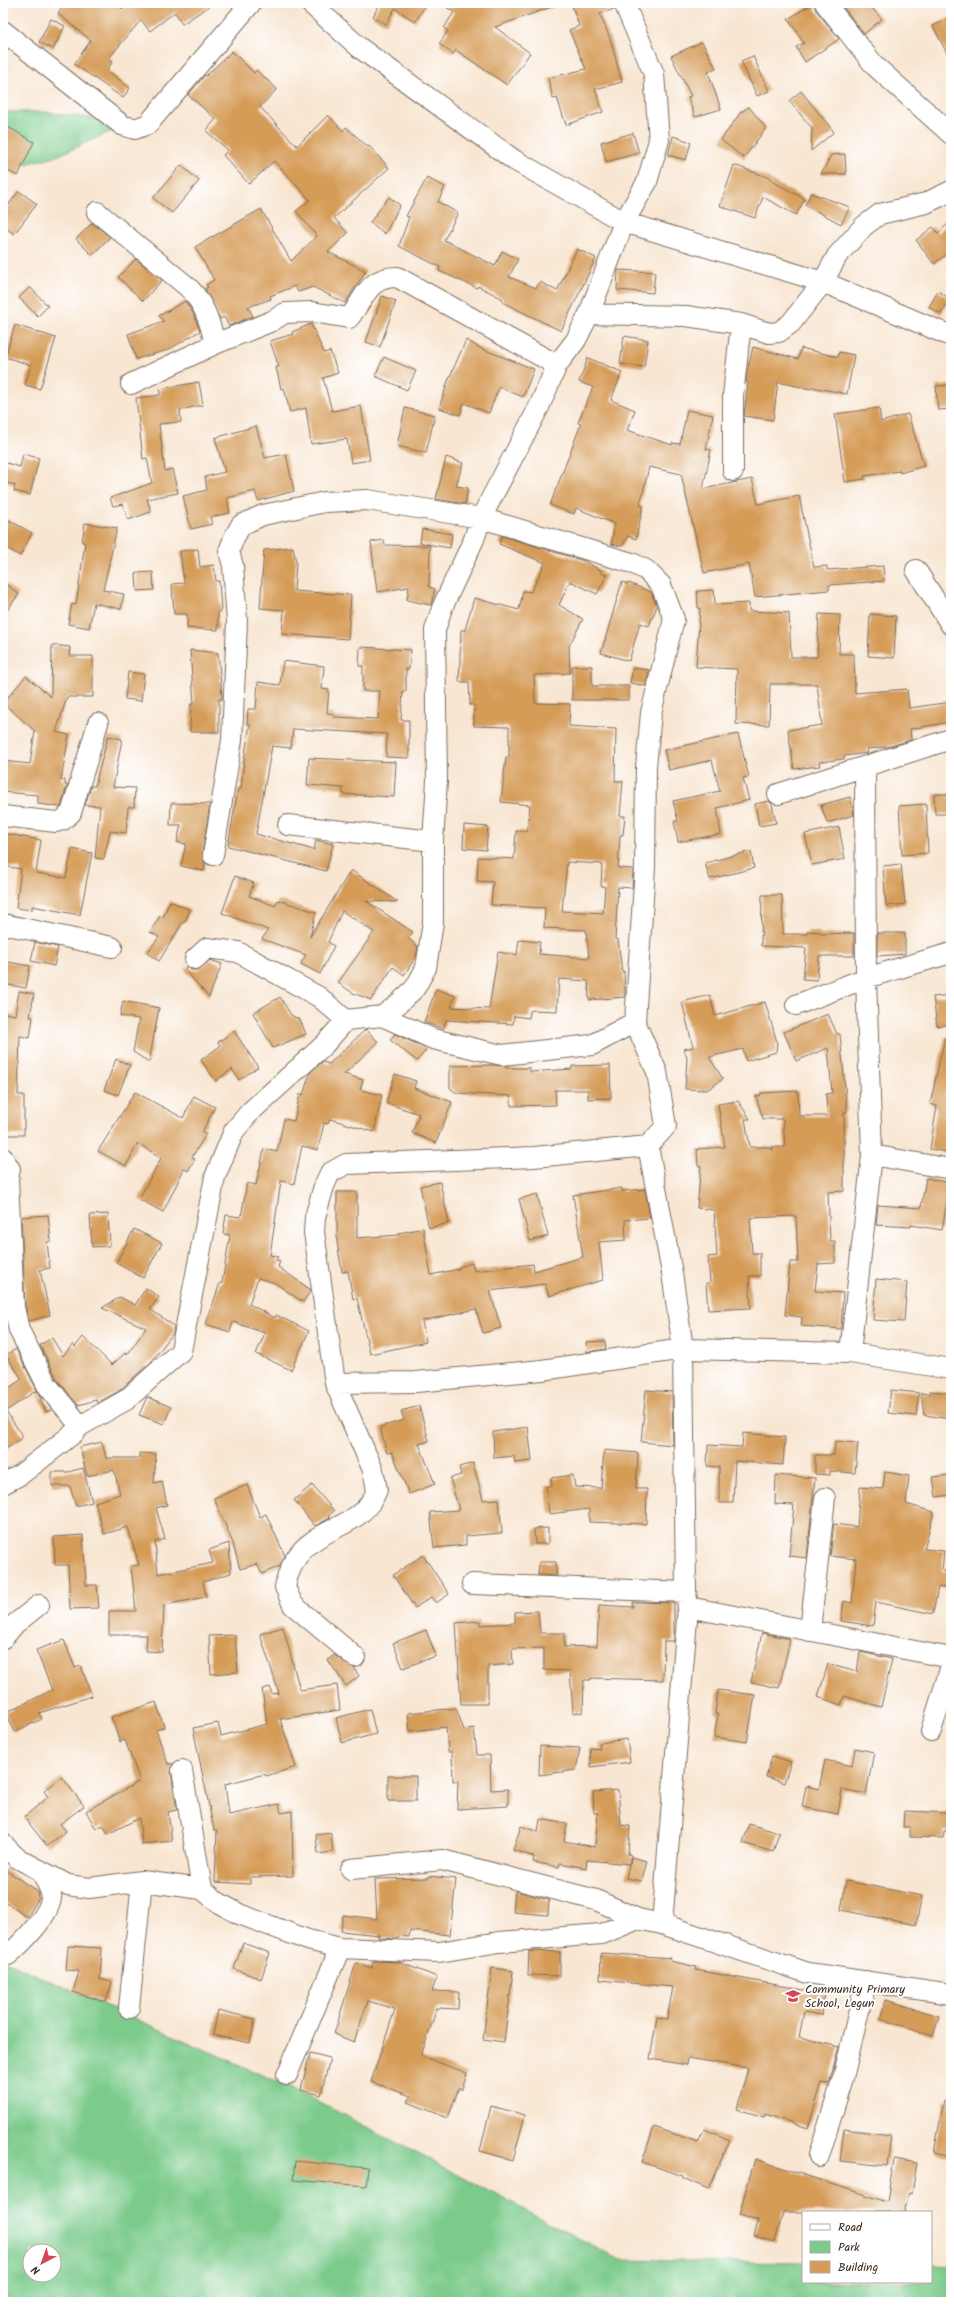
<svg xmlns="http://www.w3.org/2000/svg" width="954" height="2305" font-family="Kalam,sans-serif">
<rect width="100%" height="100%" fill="#fff"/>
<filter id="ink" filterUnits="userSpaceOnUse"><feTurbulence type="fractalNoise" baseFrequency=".025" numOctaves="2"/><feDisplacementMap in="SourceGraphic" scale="8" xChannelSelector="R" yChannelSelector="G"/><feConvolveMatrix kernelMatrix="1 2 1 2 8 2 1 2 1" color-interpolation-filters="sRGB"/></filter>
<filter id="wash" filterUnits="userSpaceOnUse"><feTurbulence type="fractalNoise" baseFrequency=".012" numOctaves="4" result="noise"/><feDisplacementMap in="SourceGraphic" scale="16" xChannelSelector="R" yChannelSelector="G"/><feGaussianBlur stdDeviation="0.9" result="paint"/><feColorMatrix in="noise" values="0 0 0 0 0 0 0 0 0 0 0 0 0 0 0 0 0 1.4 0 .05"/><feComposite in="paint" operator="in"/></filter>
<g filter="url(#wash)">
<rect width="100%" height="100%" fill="#f8e6d2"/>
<path fill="#7bcb8b" stroke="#5b7a54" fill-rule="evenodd" d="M3,112H45L130,123L59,155L3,170Z
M3,1960L296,2090L620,2260L803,2263V2282H931V2265L951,2266V2302H3ZM30,2251H54V2275H30Z"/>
<g id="blocks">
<path fill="#d59c59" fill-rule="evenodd" d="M64,3H114L122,9L128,3H214L182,24L175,12L150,31L141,20L109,58L113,61L107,70L130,88L123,98L74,64L91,40L58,14Z
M380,3H427L415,22L395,8L386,24L373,17Z
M440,3H557V5L495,27L530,53L507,85L456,50L453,54L439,44L448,31L444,28L454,12Z
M571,3H613L614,9L600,14L610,38L622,82L595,89L603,112L566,125L557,98L553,99L548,78L586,69L569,30L579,26Z
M814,3L816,10L839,39L805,62L796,47L804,43L788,19Z
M840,3H867L882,19L864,34Z
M951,17V61L933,26Z
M51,19L65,26L53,49L39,42Z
M702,42L716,68L708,72L721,109L695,117L688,97L691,96L671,56Z
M232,51L254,73L256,70L277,89L260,107L297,146L328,115L343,131L346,127L368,147L369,146L389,168L334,218L348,233L328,252L366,271L345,303L313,287L298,292L295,286L270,296L271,299L248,307L253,316L229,326L224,317L220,319L205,289L208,287L206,285L214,280L195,247L261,209L291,261L317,236L296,211L310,200L274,161L249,184L223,155L228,150L206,131L216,119L188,95L205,75L206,76Z
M753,56L769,91L757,96L741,61Z
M801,91L834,132L811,151L812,128L789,101Z
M749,107L766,128L744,158L721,140L741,112Z
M3,124L34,142L18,176L3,169Z
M633,133L639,153L606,162L601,142Z
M673,136L691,142L686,160L668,155Z
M845,154L846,174H821L831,155Z
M181,165L199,181L172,213L153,198Z
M734,165L770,178V180L805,199L796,215L763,197L755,218L720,206Z
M427,178L445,187L438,202L458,213L444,240L495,266L502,251L518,259L509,277L536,288L540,282L557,291L577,249L596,258L561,331L502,302L503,299L478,286L477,288L439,271L440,267L399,246L409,217L406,216Z
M19,191L37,204L14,234L3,226V212Z
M811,193L850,207L841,224L805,205Z
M389,197L400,205L385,234L370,222Z
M951,221V251L934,264L916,240L933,227L938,233Z
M92,223L110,237L92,255L76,239Z
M136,259L162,280L143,301L118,277Z
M618,270L655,272L653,293L617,290Z
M30,287L48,306L38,316L19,298Z
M938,291L950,299L941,314L929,307Z
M382,296L396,301L380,347L366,342Z
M185,301L193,313L200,331L168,350L136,359L128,334L164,321L159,316Z
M311,324L324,353L330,351L338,373L323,378L332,411L361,406L370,460L351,463L347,439L311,444L306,408L290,412L284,388L281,389L276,367H279L270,341L293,334L292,332Z
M15,325L56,338L40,389L25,385L31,365L5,357Z
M624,336L648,340L644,367L620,364Z
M466,340L482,349L534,369L523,397L499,387L489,413L464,403L460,415L439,408L448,381Z
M753,347L798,359L801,348L838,357L839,352L854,355L847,394L812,387L811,389L778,382L773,420L744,416L748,382H746L748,368Z
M384,357L416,371L407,390L375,376Z
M588,358L622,372L611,400L635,410L627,430L672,445V443L680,444L687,410L713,415L706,449L711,450L703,489L752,479L758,504L799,496L814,567L827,566V570L883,566L884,581L829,585V590L755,597L749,564L704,573L681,474L649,467L640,505L643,506L636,539L628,536L622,546L611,544L615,524L576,508L574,514L550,505L581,424L578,423L593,387L579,382Z
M199,382L203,405L180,410L181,422L159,424L165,471L172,469L178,493L147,499L151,512L128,520L123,504L113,506L110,498L152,483L147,458L143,459L136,398L160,395V389Z
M951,385V409L938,410L936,386Z
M405,408L435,415L426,453L397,446Z
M879,408L881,422L908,414L924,466L900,473V471L864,476L865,479L845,482L835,414Z
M256,426L265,458L286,454L294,491L258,501L255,491L227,498L230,513L210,517L212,524L191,529L183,496L207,490L205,477L225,472L215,438Z
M23,454L39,458L30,495L14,491L15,485L3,482V462L20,467Z
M446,457L463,463L456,486L468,488L465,504L436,499Z
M7,519L32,533L20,556L3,546V527Z
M85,523L117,528L103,590L124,594L121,609L94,603L89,628L68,624L72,604L76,605L85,543L82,542Z
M422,529L452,534L450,548L420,543Z
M502,536L584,561L602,571L601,573L607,575L597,594L570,581L559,605L583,619L569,646L570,673L534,675L535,703L570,704L569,726L616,729L615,781H623L620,816H625L623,835H620L618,868L633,869L632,888L618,887L615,940L618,939L622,972L624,971L625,997L589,1000L588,981L559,979L557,1011L533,1010L530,1011L529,1018L514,1016L513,1024L446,1020L443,1029L424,1022L436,989L455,996L451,1007L489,1009L498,952L517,955L519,940L540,942L539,954L589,958L586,930L544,928L545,908L491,905L493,882L477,881L478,857L514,859L516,831H527L530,805L501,802L506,757H509V727L474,726V705H470L469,682H459L461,630H465L474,598L519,610L523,591L531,592L545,563L499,544ZM567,862L602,864L601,886L605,887L603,913L562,911Z
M384,540L385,545L430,546L429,587L435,589L431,605L407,600L409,587L377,592L371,542Z
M293,547L296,562L294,591L351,595L348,639L282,634L284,610L260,608L264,550Z
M198,549L200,567L214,565L216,581H219L221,611L218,612V630L187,628V614H174L172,584L184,583L180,551Z
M153,572L154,590L137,591L136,573Z
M3,582L19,594L3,616Z
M622,582L628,584L629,583L651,592L657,606L649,626L640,623L629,661L601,653Z
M714,590L715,605L749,603V611L789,613L791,657H817L819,614L840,615L839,654H854L855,693L907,689L909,708L951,702V722L910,729L911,740L887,747L867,749L868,753L844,756V759L819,762L820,766L794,769L788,730L822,725L817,684H770L769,725L736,724L737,669L696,667L700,608H698L697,591Z
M870,614L896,616L894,658L868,656Z
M52,645L70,647L69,656H93V697H67L56,732L69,735L61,780H65V785H67L61,807L38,804V795L3,792V761L30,764L35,731L3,703L26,676L51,697Z
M360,647L411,650L409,669H406V691H403L401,720H409V758L386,757L387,734L293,729L291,748L272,746L256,834L314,850L316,840L333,844L326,871L228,846L238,789H241L244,760L250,724H247L248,709H256L258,682L280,685L283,661L324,666L322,689L329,690L327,713L334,714V717L378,719L380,691H363V666H359Z
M190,650L218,653L222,697V699H219V732H190L191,704H194Z
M572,666H592V686H629V700H572Z
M633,668L649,670L646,686L630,683Z
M128,672L144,674L141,701L125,699Z
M738,734L749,777L743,778L749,800L717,808L721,834L678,842L674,821H678L673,801L720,791L712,760L669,770L664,750Z
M108,736L122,739L113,787L135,788L134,807H128L126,833L110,831L104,859L95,858L100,806L85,805L91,786H95Z
M309,758L396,762L394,797L343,794V788L307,785Z
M934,794H951V814H935Z
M850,797L854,815L827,823L821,805Z
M769,801L772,804L776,823L759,826L755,804Z
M171,803L210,804L202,853L205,864L204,871L181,866L186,844L177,842L181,825H170Z
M926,804L928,853L902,855L899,806Z
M464,825L488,827L486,850L463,848Z
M839,827L845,859L812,865L805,834Z
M7,834L41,840L36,873L66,878L72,849L92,853L80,915L32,906V910L16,908L21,869L3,866Z
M751,851L754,868L710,879L705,863Z
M901,864L905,904L886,906L883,866Z
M351,870L398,902L366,901L413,932L408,938L418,947L416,957L404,975L393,967L371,1000L353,993L338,983L374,932L342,911L328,942L334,946L320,974L301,964L306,955L262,939L268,930L222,913L235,876L254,883L249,896L275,906L278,900L316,912L310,937Z
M762,895H782L783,934H807L808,931L820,932V934L854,933V956H819L817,980L803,979L806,948L761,946Z
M170,901L190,910L185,922H183L159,961L147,953L159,937L150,932L160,916L163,917Z
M877,933H905V954L877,956Z
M35,942L58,947L54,966L31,961Z
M210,960L222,964L209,997L185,970L186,966L191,970H198Z
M3,961L30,966L26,988L3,984Z
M19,991L34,994L30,1017H33L30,1038L20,1036L18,1095H24V1135H3V1013L15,1015Z
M710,995L715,1016L765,1002L777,1042L776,1052L746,1061L743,1049L709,1057L723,1079L707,1090L685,1089L687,1058L684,1049L693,1047L682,1002Z
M951,995V1024L937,1026L933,997Z
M280,997L291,1015L300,1020L306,1034L273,1048L253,1013Z
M123,1001L159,1008L149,1062L133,1052L139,1019L120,1016Z
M828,1014L837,1034H840L846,1098L847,1112H844V1191L828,1192L830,1241H835V1263L818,1264L815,1291L843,1293L841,1329L801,1326L802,1317L785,1315L790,1262H798L796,1216L750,1218L752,1253H760V1276H749L751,1308L708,1310L706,1283H710L708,1257L717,1256L714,1210L697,1208L701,1166H698L697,1149L725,1147L718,1104L738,1101L750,1119H745L750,1147H769L772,1151L771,1147H785L783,1119H763L756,1096H760L761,1093L798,1091L799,1116H827L826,1094L832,1093L828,1048L796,1061L784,1032Z
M366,1029L378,1042L344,1074L363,1080L360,1090L382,1095L374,1132L330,1119L328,1124L324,1123L318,1150L302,1146L294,1184L281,1181L270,1255L278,1257L276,1260L280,1261L278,1267L311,1290L303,1302L275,1283L258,1278L249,1304L275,1318L276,1315L309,1331L291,1370L256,1354L265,1333L233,1322L230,1332L206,1324L220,1283H222L230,1235L223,1234L226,1215L241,1217L247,1183L256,1185L264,1149L277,1152L284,1119L294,1121L300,1094L303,1095L310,1073L322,1062L329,1064Z
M234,1031L258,1067L239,1080L232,1069L216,1081L201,1060L220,1046L218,1042Z
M395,1034L421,1046L426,1050L417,1061L390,1040Z
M945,1037H951V1153L930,1149L937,1106L930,1104Z
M116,1059L130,1065L118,1095L104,1090Z
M493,1065L506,1066V1068H530V1072L572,1069V1066L610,1065L611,1098L588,1099V1090H555L556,1105L511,1106V1096L457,1093L450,1088V1066Z
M395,1074L416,1081L414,1088L452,1102L436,1143L412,1133L419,1114L386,1103Z
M135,1092L183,1118L194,1096L215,1107L202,1132L206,1134L192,1157L195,1159L188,1171L184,1169L163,1212L139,1199L161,1158L138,1143L126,1166L98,1151Z
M926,1178L950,1183L942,1230L911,1225V1227L876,1225L878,1205L921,1208Z
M440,1182L449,1223L429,1228L420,1186Z
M622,1188V1191L645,1189L650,1218L625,1220L626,1240L599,1242L603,1280L549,1296L545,1284L490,1291L501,1328L483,1333L476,1309L422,1321L426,1342L370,1354L357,1298L353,1299L348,1271L342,1272L337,1242V1192H357V1238L399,1235V1233L423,1228L431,1275L459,1269V1267L472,1263L474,1271L533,1264L534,1271L583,1257L573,1195Z
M537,1194L548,1236L530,1241L519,1199Z
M108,1214L110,1246L92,1247L90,1215Z
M48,1215L51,1241L47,1242L50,1268L40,1270L50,1315L29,1321L25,1306L21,1217Z
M134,1229L162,1243L143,1278L116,1263Z
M876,1279L907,1282L904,1322L873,1320Z
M146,1288L159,1297L150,1309L174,1326L173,1333L152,1361L119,1391L97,1403L96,1400L78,1405L57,1379L40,1345L52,1338L63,1356L73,1344L75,1347L83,1337L112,1365L125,1353L127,1355L146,1328L102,1308L120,1297L135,1305Z
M605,1341L606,1349L587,1352L586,1342Z
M16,1349L37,1390L52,1410L46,1412L37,1390L6,1411L23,1437L3,1451V1392L22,1379L6,1355Z
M646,1390L672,1392L673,1445L641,1442Z
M891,1390L919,1393L916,1416L888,1413Z
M930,1391L951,1393V1419L924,1415L921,1393L930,1394Z
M147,1397L171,1407L164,1424L139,1415Z
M419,1406L429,1441L419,1444L435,1484L409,1494L392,1452L387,1453L380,1427L404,1420L401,1411Z
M528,1427L532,1461L515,1463L514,1456L494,1458L493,1432Z
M743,1433L785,1437L783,1465L735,1461L733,1503H719V1467L707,1466L708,1445L742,1447Z
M835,1441L858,1443L855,1473L830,1471V1475L815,1474V1455H834Z
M102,1442L106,1458H139V1453L156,1454L154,1483L162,1481L167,1505L156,1508L165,1539L155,1542L158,1574L213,1563L209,1550L229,1543L231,1573L203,1582L206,1597L164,1605L162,1652L146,1651L147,1635H109V1611H136L131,1566L139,1565L128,1527L104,1534L95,1502L120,1494L114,1470L87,1476L80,1447Z
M604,1450L638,1453L636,1489H647L646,1524L589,1522V1509L549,1514L546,1486H552L551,1478L573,1475L575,1487L601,1488Z
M473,1463L483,1500L499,1499L502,1533L466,1536V1545L434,1548L430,1512L459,1510L450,1478L461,1475L459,1467Z
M83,1468L92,1502L76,1506L70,1486H52V1472H68Z
M885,1472L909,1476L906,1504L934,1512L924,1549L944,1551L942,1571H948L946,1588L938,1587L933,1614L876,1602L873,1626L841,1621L844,1601L852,1603L856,1559L830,1556L834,1524L857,1527L860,1487L883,1489Z
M776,1475L815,1478L807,1558L789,1556L794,1505L775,1504Z
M951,1475V1495L936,1497L933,1477Z
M247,1485L260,1517L266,1514L285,1556L280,1566L262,1574L257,1564L240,1569L232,1541L214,1498Z
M312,1485L334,1511L328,1516L330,1518L315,1526L294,1500Z
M548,1528V1544H535L534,1529Z
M83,1535L86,1585H97L99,1608L70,1609L68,1565H55L54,1537Z
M423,1555L449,1594L436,1603L431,1597L415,1608L393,1575Z
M539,1562H556V1576L538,1575Z
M633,1602L674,1603V1641H664L663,1680L591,1678V1680H584L583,1712L573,1713L570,1671L544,1670V1648L512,1649L513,1664L488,1666V1704H461L456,1623L480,1621V1625L515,1623V1612L538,1611L540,1633H564V1647L597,1646L599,1605L633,1607Z
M283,1627L300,1690L337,1685L340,1710L280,1719L296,1767L266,1776L265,1774L225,1784L229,1815L279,1804L281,1813L292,1811L293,1876L250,1877V1884L215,1882L217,1830H214L193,1728L218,1723L221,1736L267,1724L262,1689L270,1687L272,1694L279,1693L260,1634Z
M426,1630L436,1656L403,1668L393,1643Z
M762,1633L790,1639L779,1688L751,1682Z
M235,1635L238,1672L211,1674L209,1636Z
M64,1640L75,1668L81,1666L92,1696L39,1713L42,1719L14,1732L5,1713L52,1690L36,1650Z
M860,1652L892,1659L881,1707L844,1696L841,1705L818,1697L828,1664L857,1672Z
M334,1655L354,1668L359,1676L346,1686L328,1660Z
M718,1690L755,1695L747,1742L714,1737L718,1714H715Z
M156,1702L164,1727L156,1730L168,1764H173L171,1772L177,1810L168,1812L172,1841L142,1844L139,1818L108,1834L103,1825L96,1829L86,1811L140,1781L125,1740L120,1742L111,1717Z
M456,1708L464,1730L474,1728L477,1755H490L491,1790L508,1789V1806L457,1809L458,1781H453L452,1752H448L446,1727L410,1731L408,1713Z
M370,1709L376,1734L342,1743L336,1718Z
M627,1739L630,1762L591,1767L590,1748L600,1749L599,1743Z
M540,1746L580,1748L576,1770L539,1775Z
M855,1748L874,1752L866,1794L842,1789L838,1814L802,1807L806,1786L819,1789L825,1760L852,1766Z
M772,1756L791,1762L784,1783L766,1777Z
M388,1776H416V1801H388Z
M62,1777L84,1806L60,1824L66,1831L47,1846L24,1817L48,1797L44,1791Z
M618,1790L621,1825L630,1826L628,1854L631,1855L630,1864L587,1860L586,1868L560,1863L559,1867L533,1862L534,1857L513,1850L521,1826L538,1832L540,1819L567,1824L564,1841L595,1847L598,1813H594L593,1792Z
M904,1811L951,1813V1832L944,1831L943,1838L910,1837V1827H903Z
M749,1824L779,1833L773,1852L743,1843Z
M331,1833L333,1852L318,1854L316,1835Z
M631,1857L647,1861L642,1881L626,1878Z
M3,1868L38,1892L39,1898L27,1917L3,1901Z
M429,1876L456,1879L450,1935L410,1931L409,1937L398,1936L397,1939L378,1938L379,1935L341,1931L343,1915L377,1919L375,1879L429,1878Z
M846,1881L922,1896L916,1925L841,1910Z
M515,1891L549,1900L548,1915L513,1912Z
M243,1943L270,1953L261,1979L234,1969Z
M68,1946L102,1948L100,1979L112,1982L106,2002L73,1992L79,1971L66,1970Z
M529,1951L560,1952V1976L528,1975Z
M601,1953L671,1958L670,1961L697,1967L696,1970L825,1994L821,2015L804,2012L799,2037L839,2047L829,2084L822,2083L808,2128L765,2114L764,2117L737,2109L748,2068L688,2058L687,2065L650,2059L657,2017L667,2019L673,1987L600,1980Z
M373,1961L399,1962L437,1977L432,1991L459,1992L458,2009L437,2008L421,2056L467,2073L462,2089L459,2087L448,2118L408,2102L411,2096L371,2082L395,2009L368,2001L354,2042L334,2034L356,1963L372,1968Z
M492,1968L513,1971L504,2042L483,2039Z
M886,2000L939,2016L933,2035L880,2019Z
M218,2010L255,2019L250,2043L213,2035Z
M310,2053L330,2058L321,2095L301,2090Z
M944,2100L951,2101V2157L934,2153Z
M491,2106L525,2115L513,2160L480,2151Z
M654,2127L698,2142L704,2129L730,2140L708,2189L683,2178V2176L642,2162Z
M844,2129L891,2135L887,2166L840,2161Z
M755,2159L887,2202L894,2159L917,2163L912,2193L909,2192L905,2208L906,2212H783L775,2242L754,2236L758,2220L739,2214Z
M295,2161L368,2168L366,2186L293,2180Z"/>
</g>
</g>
<g filter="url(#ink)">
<use href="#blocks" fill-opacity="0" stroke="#7d6c5d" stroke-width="1"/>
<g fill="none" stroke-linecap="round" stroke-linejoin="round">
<g stroke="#7d6c5d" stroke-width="22">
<path id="minor" d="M310,3L360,48L514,160L624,222L823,282L951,336
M825,3L875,66L951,134
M3,31L122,125L135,129L148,124L251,3
M97,212L189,288C205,305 210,322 215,344
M589,314L686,316L741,324L769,333L779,332L791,323L823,282L837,256L864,226L880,214L926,203L951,191
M131,384L215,344L272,321L285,313L312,312L349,318C365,298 368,277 397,277L557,365
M733,471V396L741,324
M916,570L951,625
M778,794L951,739
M3,816L56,822L63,820L71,813L98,723
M288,825L433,841
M213,855L232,740L237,621L233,566L229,551L234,538L241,525L263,515L325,502L367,500L481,518L632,563L646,570L661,585L674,619L651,713L646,767L645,867L635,1022L657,1072L666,1126L648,1146L672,1273L683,1349L686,1592L688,1607L662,1924
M3,924L112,947
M195,959L207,948L238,952L319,997L346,1020
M796,1005L866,978L951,953
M382,1016L433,1039L502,1055L592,1045L635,1022
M872,1155L951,1169
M3,1158L10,1169L8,1179L14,1307L19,1330L47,1385L80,1426
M850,1353L872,1155L866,978L865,768
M335,1383L416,1382L542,1370L683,1349L850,1353L951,1369
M3,1484L20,1475L74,1433L80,1426L126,1400L181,1351L215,1177L234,1131L250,1112L324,1045L346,1020L382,1016L397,1005L415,988L426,968L433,922V841L437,781L435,630L442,608L474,539L481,518L539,407L557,365L576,340L589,314L624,222L647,182L659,140L654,74L624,3
M472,1584L686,1592
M688,1607L951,1658
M810,1631L825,1498
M3,1638L15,1624L39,1605
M355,1657L293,1605L285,1587C298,1520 359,1538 377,1490L373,1470L335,1383L314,1232L315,1217L324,1186L330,1173L346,1164L534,1157L648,1146
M931,1731L951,1666
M182,1770L202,1889
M3,1844L17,1858L68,1885L89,1888L142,1881L202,1889L219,1903L239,1914L308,1940L340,1948L439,1952L499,1942L602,1934L638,1919
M351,1869L442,1860L596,1900L638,1919L662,1924L808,1973L951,1994
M8,1955C21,1944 54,1912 51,1893C49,1886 45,1879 42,1873
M129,2008L142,1881
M287,2075L340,1948
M819,2156L843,2078L866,1981"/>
</g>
<use href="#minor" stroke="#fff" stroke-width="20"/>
</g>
</g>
<defs>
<g id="school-bare" transform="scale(1.2)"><path d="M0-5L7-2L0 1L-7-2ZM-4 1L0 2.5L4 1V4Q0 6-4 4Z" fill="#d1495b" stroke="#fff" stroke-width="2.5" paint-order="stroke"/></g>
</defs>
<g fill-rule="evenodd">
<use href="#school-bare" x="793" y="1996"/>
</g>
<g text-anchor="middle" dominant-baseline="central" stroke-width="4" stroke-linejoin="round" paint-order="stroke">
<g font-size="12" fill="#3b2a1e" stroke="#fff" text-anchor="start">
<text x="805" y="1989">Community Primary<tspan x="805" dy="14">School, Legun</tspan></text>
</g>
</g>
<rect width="954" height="2305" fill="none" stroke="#fff" stroke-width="16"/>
<rect x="802" y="2211" width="130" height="72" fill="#ffffff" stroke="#b1aaa5"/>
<rect x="810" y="2224" width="20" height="6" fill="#ffffff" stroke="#b1aaa5"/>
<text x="838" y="2231" font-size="12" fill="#3b2a1e">Road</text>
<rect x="810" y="2241" width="20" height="12" fill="#7bcb8b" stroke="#b1aaa5"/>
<text x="838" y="2251" font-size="12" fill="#3b2a1e">Park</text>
<rect x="810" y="2261" width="20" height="12" fill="#d59c59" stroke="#b1aaa5"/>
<text x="838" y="2271" font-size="12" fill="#3b2a1e">Building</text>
<g transform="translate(42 2263) rotate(221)"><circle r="19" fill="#ffffff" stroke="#b1aaa5"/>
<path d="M0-3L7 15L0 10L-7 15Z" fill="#d1495b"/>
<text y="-6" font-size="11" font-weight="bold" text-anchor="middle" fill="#3b2a1e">N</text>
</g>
</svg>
